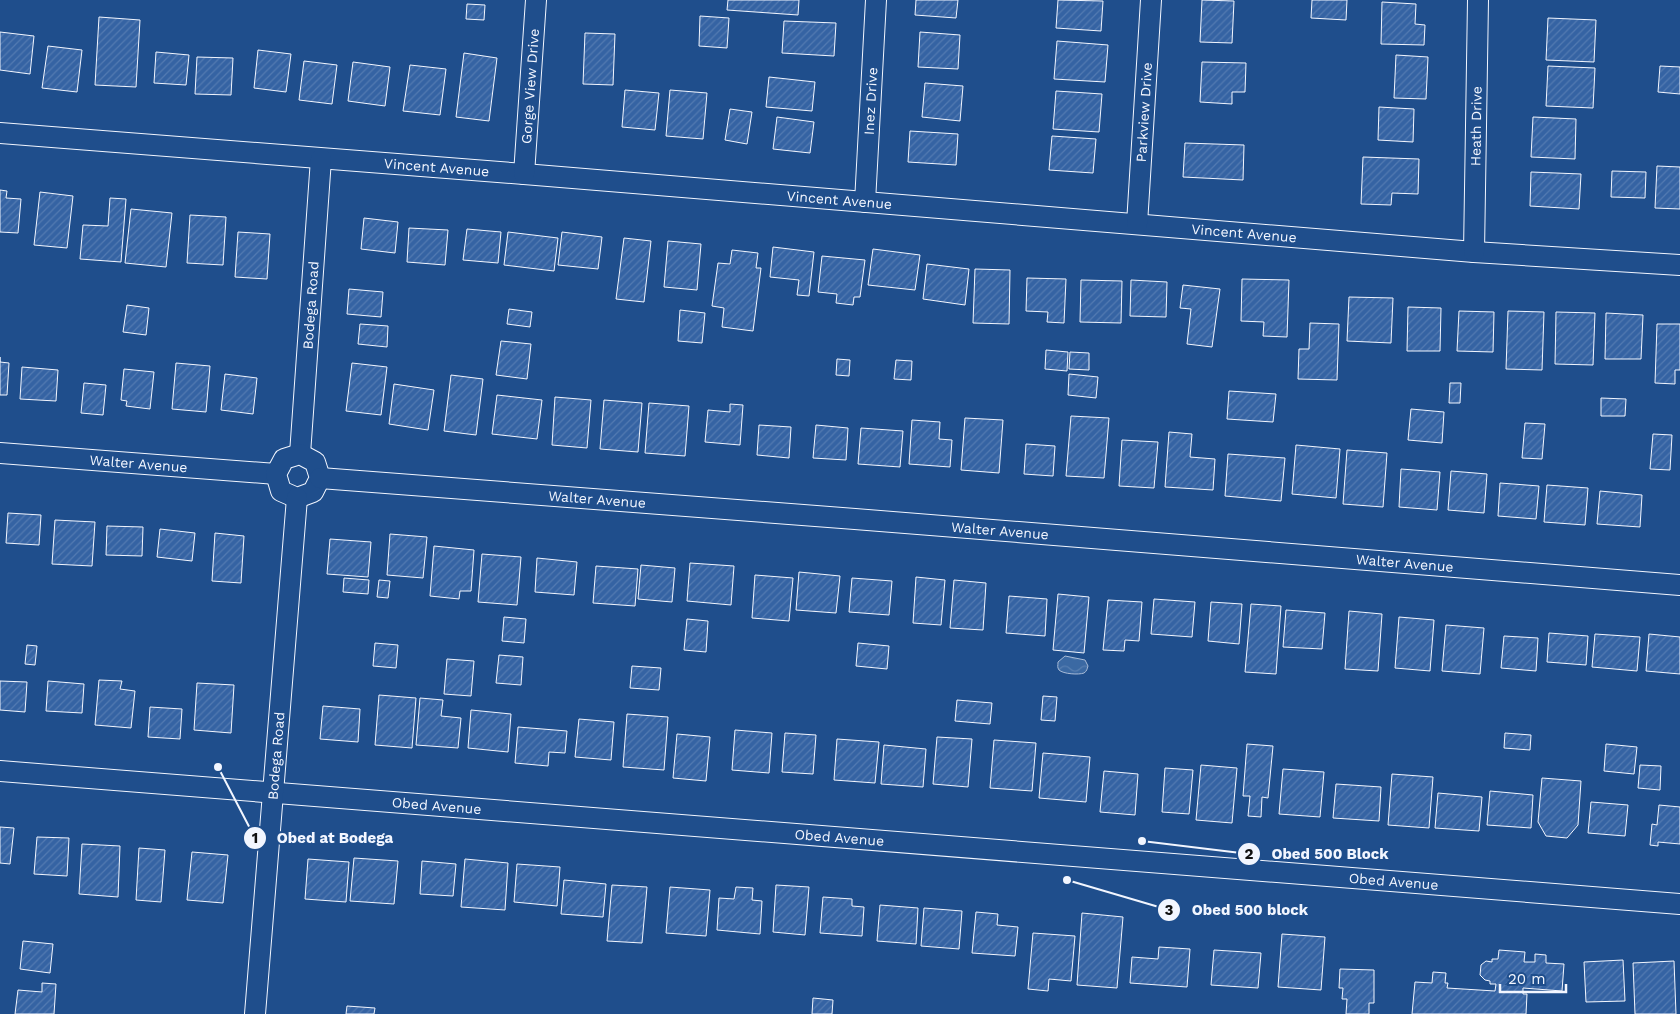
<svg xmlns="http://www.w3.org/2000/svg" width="1680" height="1014" font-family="'Work Sans',sans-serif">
<defs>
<pattern id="water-waves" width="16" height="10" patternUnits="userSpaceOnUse" patternTransform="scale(1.25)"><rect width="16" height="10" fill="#3b69a3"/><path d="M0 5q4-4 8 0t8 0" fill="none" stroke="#587fb1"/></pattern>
<pattern id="building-hatch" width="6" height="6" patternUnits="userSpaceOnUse" patternTransform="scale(1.25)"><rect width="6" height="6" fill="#3563a3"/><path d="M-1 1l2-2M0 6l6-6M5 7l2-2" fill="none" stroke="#537ab1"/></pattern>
</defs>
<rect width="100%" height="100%" fill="#1f4e8c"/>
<path fill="url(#water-waves)" stroke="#a8bbd7" d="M1065,656L1085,660L1088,666C1087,669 1087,671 1084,673C1079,675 1063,674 1059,670C1057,667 1058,666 1058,662Z"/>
<path fill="url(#building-hatch)" stroke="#f2f6ff" d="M728,0H799L798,15L727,10Z
M916,0H958L956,18L915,15Z
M1058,0L1103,1L1101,31L1056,28Z
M1202,0L1234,1L1232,43L1200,42Z
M1312,0H1347L1346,20L1311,18Z
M1382,2L1416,4L1415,24L1425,25L1424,45L1381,44Z
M467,4L485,5L484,20L466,19Z
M700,16L729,18L727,48L699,46Z
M99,17L140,20L136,87L95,85Z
M1548,18L1596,20L1594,62L1546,60Z
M784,21L836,23L834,56L782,53Z
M0,32L34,36L30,74L0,70Z
M920,32L960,35L958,69L918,67Z
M585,33L615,34L613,85L583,84Z
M1057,41L1108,45L1105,82L1054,79Z
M48,46L82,50L77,92L42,88Z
M258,50L291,54L286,92L254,88Z
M156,52L189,55L186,85L154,83Z
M464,53L497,58L489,121L456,117Z
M1396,55L1428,57L1426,99L1394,98Z
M197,57L233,58L231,95L195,94Z
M304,61L337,65L332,104L299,100Z
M353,62L390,67L385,106L348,101Z
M1202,62L1246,63L1245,92H1232V104L1200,102Z
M410,65L446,69L440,115L403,111Z
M1548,66L1595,68L1593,108L1546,106Z
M1660,66L1680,67V94L1658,92Z
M769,77L815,82L812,111L766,107Z
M925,83L963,86L960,121L922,117Z
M625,90L659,93L655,130L622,127Z
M670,90L707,93L703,139L666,136Z
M1056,91L1102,94L1099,132L1053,129Z
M1379,107L1414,109L1413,142L1378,140Z
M730,109L752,112L747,144L725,140Z
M777,117L814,122L810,153L773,149Z
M1533,117L1576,119L1575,159L1531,157Z
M910,131L958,134L956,165L908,162Z
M1052,136L1096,139L1093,173L1049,170Z
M1185,143L1244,145L1243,180L1183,177Z
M1363,157L1419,159L1418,194L1392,193L1391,205L1361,204Z
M1657,166L1680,167V209L1655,208Z
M1612,171L1646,172L1645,198L1611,197Z
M1531,172L1581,174L1579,209L1530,206Z
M0,190L7,191L6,198L21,199L18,233L0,232Z
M40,192L73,196L67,248L34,245Z
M110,198L126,199L121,262L80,259L83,225L108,226Z
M131,209L172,213L166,267L125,263Z
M190,215L226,217L223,265L187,263Z
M364,218L398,222L395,253L361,249Z
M409,228L448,230L445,265L407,262Z
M467,229L501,232L498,263L463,260Z
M238,232L270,234L267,279L235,277Z
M508,232L558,238L554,271L504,265Z
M562,232L602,237L598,269L558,265Z
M624,238L651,241L644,302L616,299Z
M668,241L701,244L697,290L664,287Z
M773,247L814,252L809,296L797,295L799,280L770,277Z
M873,249L920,255L915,290L868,285Z
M732,250L758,253L756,268H761L753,331L722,327L724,308L712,306L718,263L730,264Z
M822,256L865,260L860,297H854L853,305L836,303L837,294L818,292Z
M927,264L969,269L965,305L923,299Z
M975,269L1010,270L1009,324L973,323Z
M1027,278L1066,279L1064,323L1047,322L1048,312L1026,311Z
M1242,279L1289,280L1287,337L1263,336L1264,322L1241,321Z
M1081,280L1122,281L1121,323L1080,322Z
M1131,280L1167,282L1166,317L1130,316Z
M1183,285L1220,289L1212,347L1187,344L1191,309L1180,308Z
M349,289L383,292L381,317L347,314Z
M1349,297L1393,298L1391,343L1347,341Z
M127,305L149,308L146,335L123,332Z
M1408,307L1441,308L1440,351H1407Z
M509,309L532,312L530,327L507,324Z
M680,310L705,313L702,343L678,341Z
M1459,311L1494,312L1493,352L1457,351Z
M1508,311L1544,312L1542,370L1506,369Z
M1556,312L1595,313L1593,365L1555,364Z
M1606,313L1643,315L1641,359H1605Z
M1310,323L1339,324L1337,380L1298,379L1299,349H1309Z
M360,324L388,326L387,347L358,344Z
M1657,324H1680V370H1675V384L1655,383Z
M501,341L531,344L527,379L496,375Z
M1046,350L1068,352L1067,371L1045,369Z
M1070,352L1089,353V370L1069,369Z
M0,357V362L9,363L7,395H0Z
M837,359L850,360L849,376L836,375Z
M896,360L912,361L911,380L894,379Z
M176,363L210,366L206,412L172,409Z
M352,363L387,367L381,415L346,411Z
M22,367L58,370L56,401L20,399Z
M124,369L154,372L150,409L126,406L127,401L121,400Z
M225,374L257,378L253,414L221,410Z
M1069,374L1098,377L1096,398L1068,395Z
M451,375L483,379L476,435L444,431Z
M84,383L106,385L103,415L81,413Z
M1450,383H1461L1460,403H1449Z
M394,384L434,390L428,430L389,424Z
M1229,391L1276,394L1273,422L1227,419Z
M497,395L542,400L537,439L492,434Z
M555,397L591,400L587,448L552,445Z
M1601,398L1626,399L1625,416H1601Z
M604,400L642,403L638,452L600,449Z
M649,403L689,406L685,456L645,453Z
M730,404L743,405L740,445L705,442L708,410L730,412Z
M1411,409L1444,412L1442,443L1408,440Z
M1071,416L1109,418L1104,478L1066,476Z
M965,418L1003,420L999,473L961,470Z
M912,420L940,422L939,439L952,440L950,467L909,464Z
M1525,423L1545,424L1542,459L1522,458Z
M759,425L791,427L789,458L757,455Z
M816,425L848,428L846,460L813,458Z
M861,428L903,431L900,467L858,464Z
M1169,432L1192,434L1190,457L1215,459L1213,490L1165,487Z
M1653,434L1672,435L1670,470L1650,469Z
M1122,440L1158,442L1154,488L1119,486Z
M1026,444L1055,446L1053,476L1024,474Z
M1296,445L1340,449L1336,498L1292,494Z
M1347,450L1387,453L1383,507L1343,504Z
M1228,454L1285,458L1281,501L1225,496Z
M1401,469L1440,472L1437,510L1399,507Z
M1451,471L1487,474L1484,513L1448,510Z
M1500,483L1539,486L1536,519L1498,516Z
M1547,485L1588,488L1585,525L1544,522Z
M1600,491L1642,495L1640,527L1597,524Z
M8,513L41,515L39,545L6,543Z
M55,520L95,522L92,566L52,564Z
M107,526L143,527L142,556L106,555Z
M160,529L195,533L192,561L157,557Z
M215,533L244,536L241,583L212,581Z
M390,534L427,537L423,578L387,575Z
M330,539L371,542L368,577L327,574Z
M434,546L474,550L471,591H460L459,599L430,596Z
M482,554L521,557L517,605L478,602Z
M537,558L577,562L574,595L535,592Z
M690,563L734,566L731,605L687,601Z
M641,565L675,568L672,602L638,599Z
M596,566L638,569L635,606L593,603Z
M799,572L840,576L836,613L796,610Z
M755,575L793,578L789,621L752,618Z
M916,577L945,580L941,625L913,623Z
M344,578L369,580L368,594L343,592Z
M852,578L892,581L889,615L849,612Z
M379,580L390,581L388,598L377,597Z
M954,580L986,583L983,630L950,628Z
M1058,594L1089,597L1084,653L1053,650Z
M1009,596L1047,599L1045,636L1006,633Z
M1154,599L1195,602L1192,637L1151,634Z
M1108,600L1142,602L1139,641L1125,640L1124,651L1103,650Z
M1211,602L1242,604L1239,644L1208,641Z
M1251,604L1281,606L1276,674L1245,672Z
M1286,610L1325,613L1322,649L1283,647Z
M1349,611L1382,614L1378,671L1345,669Z
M504,617L526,619L524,643L502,641Z
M1399,617L1434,620L1430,671L1395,668Z
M687,619L708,621L706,652L684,650Z
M1446,625L1484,628L1480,674L1442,671Z
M1549,633L1588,636L1586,665L1547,662Z
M1595,634L1640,637L1637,671L1592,667Z
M1649,634L1680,637V674L1646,671Z
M1504,636L1538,638L1536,671L1501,668Z
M375,643L398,645L396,668L373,666Z
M858,643L889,646L887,669L856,666Z
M27,645L37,646L35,665L25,664Z
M499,655L523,657L521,685L496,683Z
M447,659L474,661L471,696L444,694Z
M632,666L661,668L659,690L630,688Z
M99,680L122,681L120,689L135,691L131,728L95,725Z
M0,681L27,682L25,712L0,710Z
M48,681L84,684L82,713L46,711Z
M197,683L234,685L231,733L194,730Z
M379,695L416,698L412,748L375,745Z
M1043,696L1057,697L1055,721L1041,720Z
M420,698L443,700L441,716L461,718L458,748L416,745Z
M957,700L992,703L990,724L955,721Z
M323,706L360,709L358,742L320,739Z
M150,707L182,709L180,739L148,737Z
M471,710L511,714L508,752L468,748Z
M627,714L668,717L664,770L623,767Z
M579,719L614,722L611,760L575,757Z
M518,727L567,731L565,753L549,752L548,766L515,763Z
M735,730L772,733L769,773L732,770Z
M785,733L816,735L813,774L782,772Z
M1505,733L1531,735L1530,750L1504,748Z
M677,734L710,737L706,781L673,778Z
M937,737L972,739L968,787L933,784Z
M837,739L879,742L875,783L834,780Z
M994,740L1036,743L1032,791L990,788Z
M1247,744L1273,746L1268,798L1262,797L1261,817L1248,816L1250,796H1243Z
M1606,744L1637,747L1634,774L1604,771Z
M884,745L926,749L923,787L881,784Z
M1043,753L1090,757L1086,802L1039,798Z
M1201,765L1237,768L1232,823L1196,820Z
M1640,765L1661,766L1660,790L1638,788Z
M1165,768L1193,770L1189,814L1162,812Z
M1283,769L1324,772L1320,817L1279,814Z
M1104,771L1138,774L1135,815L1100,812Z
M1392,774L1433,777L1429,828L1388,825Z
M1542,778L1581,781L1578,825L1567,838L1546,836L1538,822Z
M1336,784L1381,787L1379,821L1333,818Z
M1490,791L1533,795L1531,828L1487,825Z
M1438,793L1482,797L1479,831L1435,828Z
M1591,802L1628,805L1625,836L1588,833Z
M1659,805L1680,807V844L1658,842V846L1650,845L1652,824L1657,825Z
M0,827L14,828L10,864L0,863Z
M37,837L69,838L67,876L34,874Z
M82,844L120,846L118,897L79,894Z
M139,848L165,850L161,902L136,900Z
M192,852L228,855L223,903L187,900Z
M354,858L398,861L394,904L350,901Z
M308,859L349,862L346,902L305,899Z
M465,859L508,863L505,910L461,907Z
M422,861L456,864L453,896L420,894Z
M517,864L560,867L557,906L514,902Z
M564,880L606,884L603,917L561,914Z
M612,885L647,887L642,943L607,941Z
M776,885L809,887L805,935L773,932Z
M670,887L710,890L706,936L666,933Z
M736,887L753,888L752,900L762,901L760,934L717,930L719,898L734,899Z
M823,897L852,899V906L864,907L862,936L820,933Z
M880,905L918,908L916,944L877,941Z
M924,908L962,911L959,949L921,946Z
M976,912L998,914L997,925L1018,927L1015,956L972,953Z
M1082,913L1123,917L1117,988L1077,985Z
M1033,933L1075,936L1071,981L1049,979L1048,991L1028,989Z
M1282,934L1325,937L1321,990L1278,987Z
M23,941L53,944L50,973L20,969Z
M1159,947L1190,949L1187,987L1130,983L1132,957L1158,959Z
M1214,950L1261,953L1258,988L1211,985Z
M1499,950L1525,952L1524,962H1535V954L1546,955V963L1564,964L1562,991L1523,988V994H1527L1526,1014H1412L1415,982L1432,983L1433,972L1446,973L1445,983H1448L1447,988L1495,991L1496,984H1490V981L1485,980L1480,975L1481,965L1486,961L1492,962V959H1498Z
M1623,960L1625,1001L1586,1002L1584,962Z
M1674,961L1676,1014H1635L1633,963Z
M1340,969L1374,970V1003H1369V1014H1346L1347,999H1342L1343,988H1339Z
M42,983L56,984L54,1014H15L18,990L42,992Z
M813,998L833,1000L832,1014H812Z
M347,1006L375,1008L374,1014H346Z"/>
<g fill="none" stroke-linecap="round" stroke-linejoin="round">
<g stroke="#f2f6ff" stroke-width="22">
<g id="street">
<path id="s1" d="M0,133L524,174L1474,252L1680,265"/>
<path id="s2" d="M524,174L536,0"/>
<path id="s3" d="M865,202L876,0"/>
<path id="s4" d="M1137,224L1151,0"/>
<path id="s5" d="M1474,252L1478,0"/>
<path id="s6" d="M0,453L276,474"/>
<path id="s7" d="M300,454L321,159"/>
<path d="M300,454L315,462L320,478L313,492L297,498L281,491L276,474L284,459Z"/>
<path id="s8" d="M320,478L855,519L1680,585"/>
<path id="s9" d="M0,771L1680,904"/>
<path id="s10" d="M255,1014L297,498"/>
</g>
</g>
<use href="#street" stroke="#1f4e8c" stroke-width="20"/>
</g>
<g text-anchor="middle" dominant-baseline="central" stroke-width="4" stroke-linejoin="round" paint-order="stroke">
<g font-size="14" fill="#f2f6ff" stroke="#1f4e8c">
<text stroke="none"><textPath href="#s2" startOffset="88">Gorge View Drive</textPath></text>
<text stroke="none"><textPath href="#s3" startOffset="101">Inez Drive</textPath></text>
<text stroke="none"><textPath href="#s4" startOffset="112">Parkview Drive</textPath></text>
<text stroke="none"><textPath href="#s5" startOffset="126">Heath Drive</textPath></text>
<text stroke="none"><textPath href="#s1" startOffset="438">Vincent Avenue</textPath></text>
<text stroke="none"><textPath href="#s1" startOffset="842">Vincent Avenue</textPath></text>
<text stroke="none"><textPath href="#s1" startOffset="1248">Vincent Avenue</textPath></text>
<text stroke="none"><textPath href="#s7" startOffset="149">Bodega Road</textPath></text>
<text stroke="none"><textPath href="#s6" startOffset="139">Walter Avenue</textPath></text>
<text stroke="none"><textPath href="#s8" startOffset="278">Walter Avenue</textPath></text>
<text stroke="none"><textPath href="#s8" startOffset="682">Walter Avenue</textPath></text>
<text stroke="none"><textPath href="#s8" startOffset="1088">Walter Avenue</textPath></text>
<text stroke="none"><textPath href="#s10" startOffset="259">Bodega Road</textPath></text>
<text stroke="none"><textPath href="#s9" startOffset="438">Obed Avenue</textPath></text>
<text stroke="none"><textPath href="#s9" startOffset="842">Obed Avenue</textPath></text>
<text stroke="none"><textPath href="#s9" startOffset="1398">Obed Avenue</textPath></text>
</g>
</g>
<path fill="none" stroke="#f2f6ff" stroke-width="2" d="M218 767L255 838M1142 841L1249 854M1067 880L1169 910"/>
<g fill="#f2f6ff" stroke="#1f4e8c" stroke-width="2">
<circle cx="218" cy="767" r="5"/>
<circle cx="1142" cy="841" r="5"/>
<circle cx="1067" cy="880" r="5"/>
<circle cx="255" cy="838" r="12"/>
<circle cx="1249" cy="854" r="12"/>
<circle cx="1169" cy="910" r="12"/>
</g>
<g font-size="15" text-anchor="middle" font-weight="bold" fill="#111">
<text x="255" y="843">1</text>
<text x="1249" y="859">2</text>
<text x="1169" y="915">3</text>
</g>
<g font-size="15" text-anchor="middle" font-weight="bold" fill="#f2f6ff" stroke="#1f4e8c" stroke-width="4" stroke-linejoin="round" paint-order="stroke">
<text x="335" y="843">Obed at Bodega</text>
<text x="1330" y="859">Obed 500 Block</text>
<text x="1250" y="915">Obed 500 block</text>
</g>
<path d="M1500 984v8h66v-8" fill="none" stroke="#f2f6ff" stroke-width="2.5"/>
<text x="1508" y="984" font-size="15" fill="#f2f6ff" stroke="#1f4e8c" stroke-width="4" paint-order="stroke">20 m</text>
</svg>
